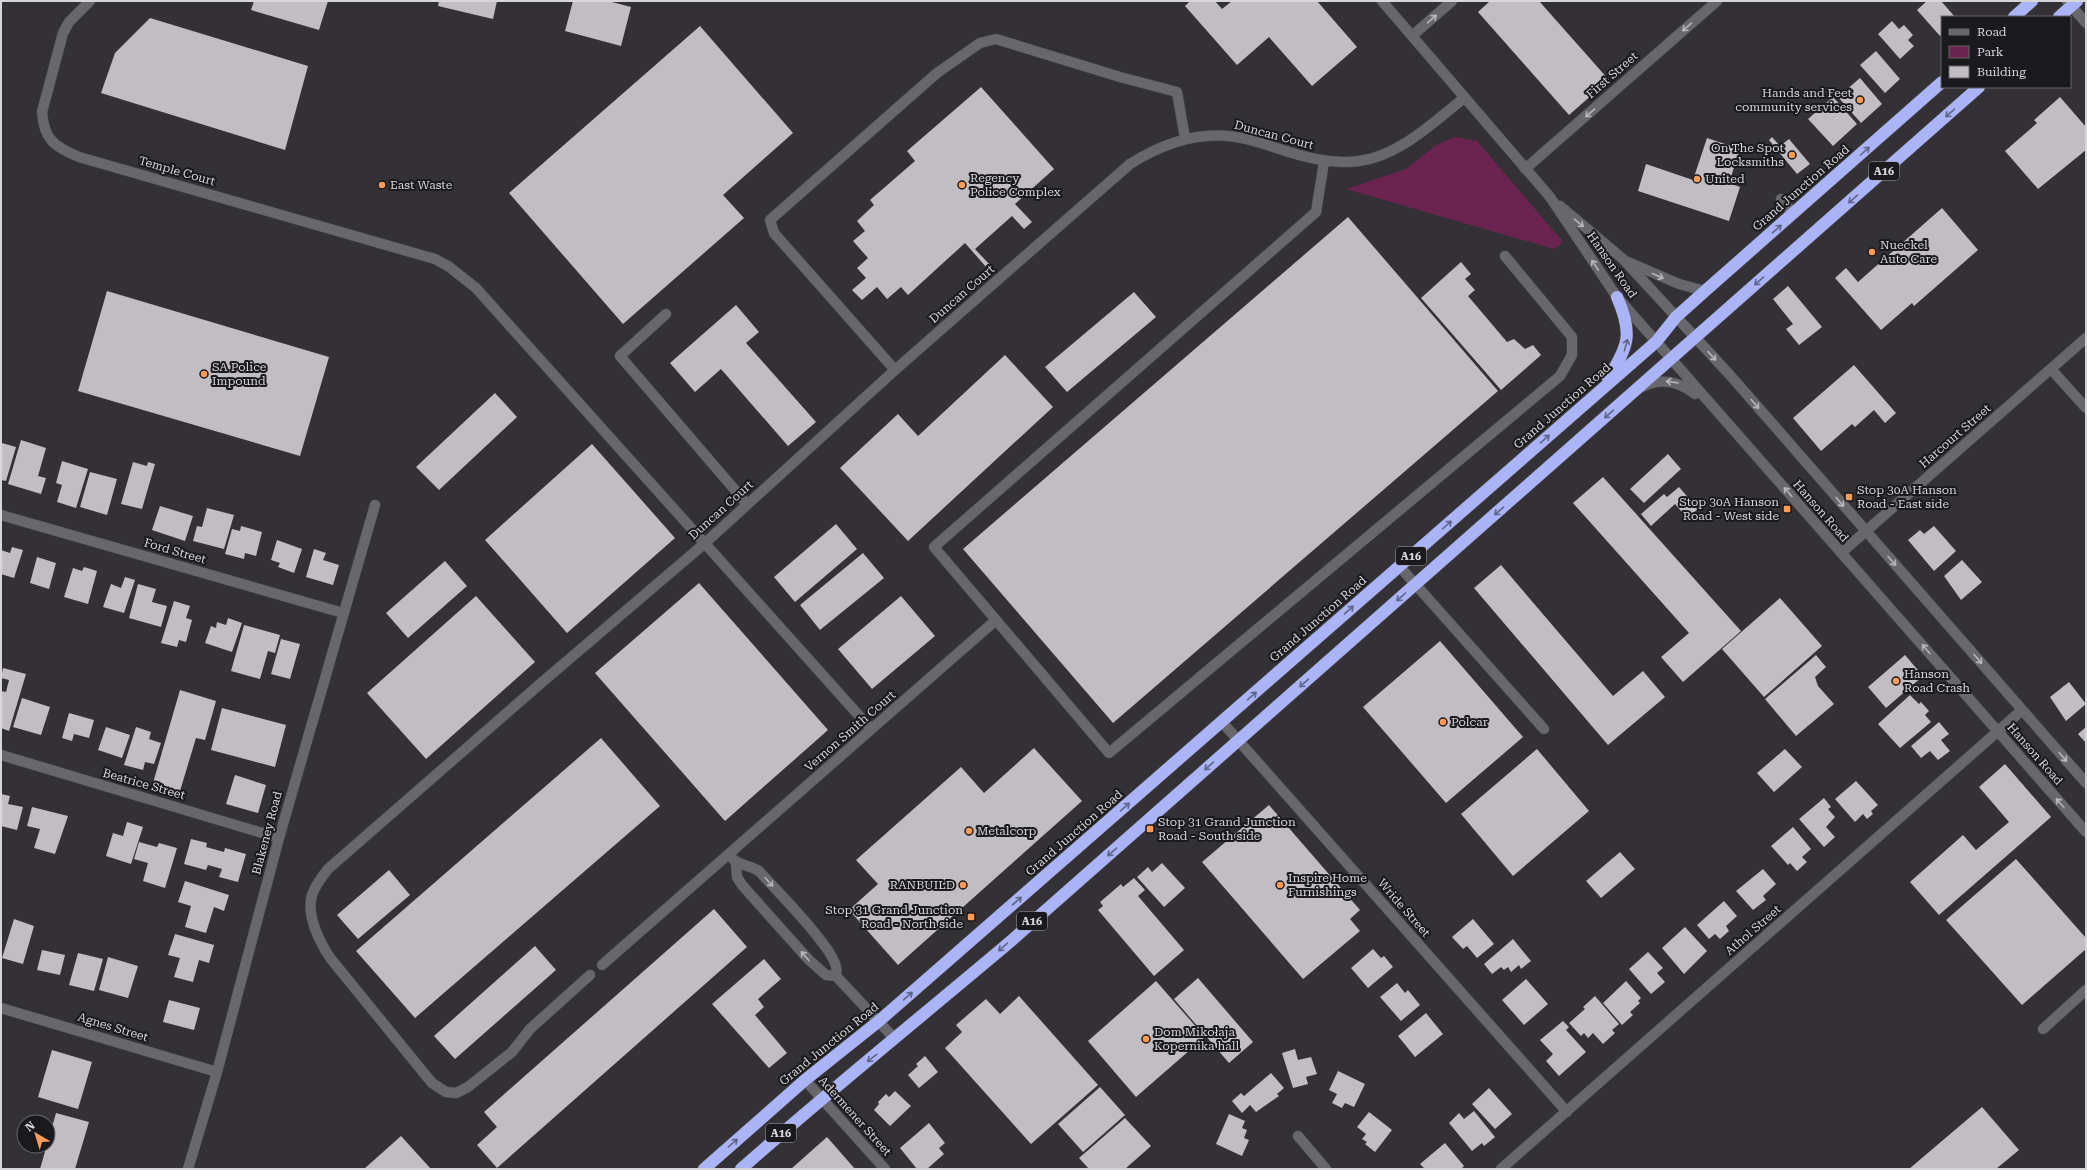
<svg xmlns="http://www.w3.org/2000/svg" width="2087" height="1170" font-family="'Roboto Serif',serif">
<rect width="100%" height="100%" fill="#333136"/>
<path fill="#6b2450" d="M1455,137L1477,141L1563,242L1554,249L1346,189L1406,169L1436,145Z"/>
<path fill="#c2bdc2" d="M254,1H328L319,30L251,10Z
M439,1H497L493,19L438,6Z
M573,1H608L631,7L621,46L565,31Z
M1190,1H1215L1222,9L1232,1H1317L1357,47L1312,86L1269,37L1237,65L1185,6Z
M1490,1H1539L1609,80L1569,115L1478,12Z
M1927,1H1941L1955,17H1942V34L1940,36L1917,10Z
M150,18L308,66L285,150L101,93L115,53Z
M1892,21L1899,29L1904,25L1913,35L1908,40L1914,46L1900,59L1878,34Z
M700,26L793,133L723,195L744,218L623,324L509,193Z
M1876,51L1900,79L1885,93L1860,65Z
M1860,78L1882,104L1861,123L1838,97Z
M981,87L1054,169L1015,204L1032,222L1024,229L1012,216L975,249L990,265L987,268L965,243L908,295L901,287L887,299L877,287L862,300L852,290L866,278L857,268L868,258L853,241L865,231L857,221L874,205L870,200L915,161L907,151Z
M1833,97L1857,124L1833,146L1808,119Z
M2060,97L2086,127V150L2038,189L2005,151L2037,123L2034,120Z
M1772,137L1780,146L1789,139L1810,164L1797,174L1769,140Z
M1707,138L1740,149L1729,183L1740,187L1729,221L1638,191L1646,164L1693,180Z
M1942,208L1978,250L1914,306L1912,303L1881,330L1835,278L1846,268L1858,282Z
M1348,217L1498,391L1113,723L963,549Z
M1461,262L1471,274L1465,279L1475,290L1468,296L1507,342L1514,339L1525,349L1533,345L1541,355L1501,390L1421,298Z
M1788,286L1822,327L1799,345L1786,329L1793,324L1773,299Z
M107,291L329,357L300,456L78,391Z
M1134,292L1156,317L1067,392L1045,367Z
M736,305L759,332L746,343L816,422L788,446L721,369L695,392L670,363Z
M1005,355L1053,407L908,541L840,468L898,414L918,436Z
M1854,365L1896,413L1885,423L1874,410L1855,427L1852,424L1821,451L1793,418Z
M495,393L517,417L439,490L416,467Z
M21,440L46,448L38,476L46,478L41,494L8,484Z
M2,443L16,447L6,481L1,480Z
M592,444L675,538L567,633L485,540Z
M1668,454L1681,469L1644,503L1630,489Z
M62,461L88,469L76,508L57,502L62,485L56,483Z
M133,462L147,466L148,462L155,464L142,509L121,504Z
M90,472L117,479L107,515L80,507Z
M1603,477L1741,631L1683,682L1661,657L1689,633L1573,503Z
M1679,487L1698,509L1687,518L1675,504L1651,526L1641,514L1664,494L1667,497Z
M160,506L193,516L185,541L152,530Z
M207,508L234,515L224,549L193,541L197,526L202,527Z
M836,524L857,549L795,602L774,577Z
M241,526L262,532L256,556L245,553L244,559L225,554L232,529L240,531Z
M1934,526L1956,551L1934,571L1908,540L1920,530L1924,534Z
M277,540L302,549L294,573L278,567L280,563L271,560Z
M12,547L23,550L14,578L1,574V550L10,553Z
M314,549L326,553L323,560L339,565L333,585L306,577Z
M863,553L884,578L820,630L800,605Z
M37,557L56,563L49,589L30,583Z
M1962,560L1982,582L1961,600L1944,576Z
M445,561L467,586L408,638L386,613Z
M1501,565L1613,696L1643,671L1665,697L1608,745L1474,588Z
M84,567L97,571L88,604L64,597L73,568L82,571Z
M125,577L135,580L124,613L103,607L111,584L121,588Z
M699,583L828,730L725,821L595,673Z
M138,584L156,589L152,602L167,606L161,627L129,618Z
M476,596L535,662L426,759L367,693Z
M901,596L935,636L872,689L838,649Z
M1780,598L1822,646L1764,697L1722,649Z
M174,601L190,606L186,618L192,620L186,642L179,640L177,647L161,643Z
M228,618L242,623L232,652L205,643L211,626L216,628L217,622L226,625Z
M244,625L280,635L275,653L268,651L260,679L231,671Z
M281,639L300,644L290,679L271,674Z
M1440,641L1523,737L1446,803L1363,707Z
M1816,655L1826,667L1815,677L1818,686L1834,704L1796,736L1765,699Z
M1905,655L1923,676L1886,708L1868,687Z
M3,668L26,674L9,731L1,728V691L6,692L9,680L1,678Z
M2069,682L2086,704L2066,721L2050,697Z
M180,690L216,701L205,740L196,738L180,791L153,783Z
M1910,695L1919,704L1921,702L1929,711L1925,715L1931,722L1900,748L1878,724Z
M22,698L50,707L41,735L13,727Z
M222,708L286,725L275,767L211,750Z
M69,713L94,720L89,738L74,734L72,741L62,738Z
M1939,722L1949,734L1941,740L1950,751L1938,760L1930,751L1921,758L1911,746Z
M106,727L130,735L122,758L98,750Z
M136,727L151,732L149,739L161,743L154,764L145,762L143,770L124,765Z
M2086,727V743L2078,734Z
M601,738L660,806L415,1018L356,951Z
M1034,748L1082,801L898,965L849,910L878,884L856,860L961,767L984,793Z
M1537,749L1589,811L1513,876L1461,814Z
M1785,749L1802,767L1774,792L1757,773Z
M2005,764L2051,817L1939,915L1910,882L1963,835L1976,850L2009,822L1979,787Z
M235,775L266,785L258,813L226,804Z
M1856,781L1878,805L1871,811L1873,814L1867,819L1863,814L1855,822L1835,799Z
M1,794L10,796L8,804L23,807L17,830L1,826Z
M1824,798L1831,807L1828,809L1835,817L1826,827L1835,837L1824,847L1799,819Z
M1269,805L1360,910L1350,919L1360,931L1303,979L1202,862Z
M32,807L68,816L55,854L34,848L40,829L27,826Z
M127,822L143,827L131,864L106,856L113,833L123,836Z
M1793,827L1811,849L1802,857L1807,862L1797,871L1790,863L1788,865L1771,846Z
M191,839L207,843L206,847L224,852L225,848L246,854L238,882L219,877L222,869L208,865L206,870L184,864Z
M139,842L157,847L159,843L177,848L165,888L143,881L148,863L134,859Z
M1620,852L1635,869L1601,898L1586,881Z
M2016,859L2086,938V949L2022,1005L1946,920Z
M1162,863L1185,888L1164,907L1137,877L1148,867L1152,872Z
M1763,869L1776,884L1763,896L1766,900L1753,910L1736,891Z
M389,870L410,895L358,939L337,915Z
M1134,878L1145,890L1138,896L1184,950L1154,976L1098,910L1103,906L1100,902L1121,884L1123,887Z
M185,881L229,895L224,911L214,907L206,933L185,927L191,906L178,902Z
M1724,901L1737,916L1726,926L1729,931L1720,939L1715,934L1709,939L1697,925Z
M714,909L747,947L497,1168L477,1145L497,1127L484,1112Z
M14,919L34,926L23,964L2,958Z
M1473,919L1494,944L1477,958L1467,946L1463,949L1452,937Z
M1685,927L1707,951L1684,974L1662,948Z
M175,934L214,945L209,963L199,960L193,982L174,977L180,958L168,955Z
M1513,939L1531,961L1521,969L1519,965L1511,972L1508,967L1504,970L1501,967L1492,974L1484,964Z
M535,946L556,970L455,1059L434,1036Z
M1373,949L1381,958L1384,956L1393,967L1368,988L1351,968Z
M42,950L65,955L60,975L37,970Z
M1648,952L1663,968L1657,973L1665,982L1651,994L1629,969Z
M78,953L103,959L94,991L69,985Z
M108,957L138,966L128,998L99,990Z
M764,959L781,979L758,999L764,1007L755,1015L787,1053L769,1068L712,1004Z
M1198,978L1253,1042L1229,1063L1174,999Z
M1526,979L1548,1004L1524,1025L1502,1000Z
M1156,981L1205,1037L1136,1097L1088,1041Z
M1626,981L1641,998L1638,1001L1640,1003L1630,1012L1633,1015L1622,1025L1603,1003Z
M1397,983L1405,993L1408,990L1420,1005L1401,1021L1380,997Z
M1019,996L1098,1085L1031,1144L945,1048L962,1032L956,1025L986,999L1000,1014Z
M1595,996L1619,1024L1612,1030L1615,1033L1603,1044L1593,1033L1588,1038L1584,1033L1581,1036L1569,1023L1585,1009L1583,1007Z
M169,1000L200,1008L194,1030L163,1022Z
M1426,1013L1443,1034L1415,1057L1398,1036Z
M1563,1021L1569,1027L1566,1030L1586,1052L1559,1076L1546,1061L1553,1054L1540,1040Z
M1295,1049L1298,1060L1311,1057L1317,1074L1306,1077L1308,1084L1293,1088L1282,1053Z
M52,1050L92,1062L78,1109L38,1097Z
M925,1056L938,1072L919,1088L908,1075L918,1066L916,1064Z
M1338,1071L1365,1084L1354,1107L1345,1103L1342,1108L1332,1103L1337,1094L1329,1090Z
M1271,1073L1284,1088L1277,1094L1279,1096L1256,1112L1250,1105L1242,1113L1232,1101L1241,1093L1244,1096Z
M1100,1087L1125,1115L1083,1152L1058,1124Z
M1489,1088L1512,1114L1495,1129L1472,1104Z
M895,1091L911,1106L890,1126L874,1110L879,1104L878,1102L886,1094L889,1097Z
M1982,1107L2019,1150L1996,1169H1909Z
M1474,1111L1495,1137L1484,1146L1482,1143L1472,1151L1449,1123L1459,1113L1464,1119Z
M1369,1112L1392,1130L1375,1152L1365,1144L1367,1142L1362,1139L1366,1134L1357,1127Z
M56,1113L89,1122L75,1169H40Z
M1229,1114L1245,1121L1242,1128L1247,1130L1244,1138L1249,1140L1242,1156L1216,1144Z
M1125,1118L1151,1146L1125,1169H1089L1079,1158Z
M929,1123L945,1143L939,1148L944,1154L927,1169H917L900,1148Z
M401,1136L431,1169H364Z
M827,1137L855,1169H791Z
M1445,1143L1464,1166L1461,1169H1425L1420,1164Z"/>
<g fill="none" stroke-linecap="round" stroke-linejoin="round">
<g stroke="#4f4e52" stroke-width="11">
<path id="lane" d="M1324,162L1316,212L934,547L1109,753L1560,376L1572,355V337L1505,256
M1781,199L1794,214
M448,266L476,288L871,729
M666,314L620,356L747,504
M895,370L774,233L770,220L937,73L980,43L996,39L1120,77L1177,92L1185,138
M1400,567L1544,729
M540,684L328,869C322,877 315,885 312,895C306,916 320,943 331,959L432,1083L446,1092L456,1093L468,1087L512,1052L530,1029L590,975
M733,859C739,865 751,866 759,871C774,888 833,947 836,967C837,969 836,973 836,976
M736,863L737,877L742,885L809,960L826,975L836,976L895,1039
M602,965L996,620
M2043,1029L2086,990"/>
</g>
<g stroke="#4f4e52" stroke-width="11">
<path id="street" d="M90,1L69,22L63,33L42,112C44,140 55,147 79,157L435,259L448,266
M2067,1L2086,23
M1412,36L1452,1
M1525,169L1717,1
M2051,369L2086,408
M1,515L343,613
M1841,553L2086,338
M540,684L704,544L895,370L1130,164C1166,141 1207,128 1250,140C1287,150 1320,166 1359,161C1399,156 1434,122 1464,98
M1222,722L1567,1112
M1,755L279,838
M1,1008L217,1072
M805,1080L885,1169
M1298,1136L1326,1169
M188,1169L217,1072L279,838L375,505
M1501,1169L2022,710"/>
</g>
<g stroke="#4f4e52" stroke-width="11">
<path id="secondary" d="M1382,1L1550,197L1617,297L2086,832
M1560,206L1623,259L1729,374L2086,783
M1628,262L1679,284L1705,291
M1642,387C1661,377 1680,382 1695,394"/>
</g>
<g stroke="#4f4e52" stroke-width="13">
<path id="highway" d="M2014,17L2032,1
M2059,17L2077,1
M1608,378C1629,346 1633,333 1617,297
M704,1169L805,1080L879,1021L1656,342L1676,317L1705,291L1942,82
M741,1169C829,1091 921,1017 1011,941L1979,87"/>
</g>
<use href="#lane" stroke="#68676c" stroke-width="10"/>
<use href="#street" stroke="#68676c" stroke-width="10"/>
<use href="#secondary" stroke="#68676c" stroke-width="10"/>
<use href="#highway" stroke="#aab4f7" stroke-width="12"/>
</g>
<defs><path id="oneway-shaft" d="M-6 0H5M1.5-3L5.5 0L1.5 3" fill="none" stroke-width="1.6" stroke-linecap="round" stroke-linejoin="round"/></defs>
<g stroke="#b6b5b8">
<use href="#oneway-shaft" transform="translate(1432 19) rotate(-41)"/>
<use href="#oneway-shaft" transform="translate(1687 27) rotate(139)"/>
<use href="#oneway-shaft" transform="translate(1590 113) rotate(139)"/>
<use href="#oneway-shaft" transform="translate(1579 223) rotate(40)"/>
<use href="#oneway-shaft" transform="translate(1595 265) rotate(-124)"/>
<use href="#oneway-shaft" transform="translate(1658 276) rotate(24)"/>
<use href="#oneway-shaft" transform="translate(1712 356) rotate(47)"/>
<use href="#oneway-shaft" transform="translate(1672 382) rotate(-172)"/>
<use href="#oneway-shaft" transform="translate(1755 404) rotate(49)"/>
<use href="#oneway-shaft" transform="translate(1788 492) rotate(-131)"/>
<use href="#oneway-shaft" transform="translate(1840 502) rotate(49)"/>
<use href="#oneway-shaft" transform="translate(1892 561) rotate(49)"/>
<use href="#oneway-shaft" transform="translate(1926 649) rotate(-131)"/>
<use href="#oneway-shaft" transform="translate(1978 659) rotate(49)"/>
<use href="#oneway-shaft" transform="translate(2063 757) rotate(49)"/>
<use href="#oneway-shaft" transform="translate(2060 803) rotate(-131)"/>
<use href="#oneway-shaft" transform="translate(769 882) rotate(48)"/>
<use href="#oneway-shaft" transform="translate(805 956) rotate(-131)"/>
</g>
<g stroke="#62668a">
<use href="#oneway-shaft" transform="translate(1950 113) rotate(139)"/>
<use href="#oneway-shaft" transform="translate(1865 151) rotate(-42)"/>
<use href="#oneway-shaft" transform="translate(1853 199) rotate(139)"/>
<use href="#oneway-shaft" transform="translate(1777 229) rotate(-41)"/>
<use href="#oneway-shaft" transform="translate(1759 281) rotate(139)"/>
<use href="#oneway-shaft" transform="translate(1626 345) rotate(-74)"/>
<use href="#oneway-shaft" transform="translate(1609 414) rotate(139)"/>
<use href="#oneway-shaft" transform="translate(1545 439) rotate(-41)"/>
<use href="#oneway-shaft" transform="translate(1499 511) rotate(139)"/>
<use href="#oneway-shaft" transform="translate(1447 525) rotate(-41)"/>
<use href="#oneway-shaft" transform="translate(1401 597) rotate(139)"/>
<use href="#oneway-shaft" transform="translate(1349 610) rotate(-41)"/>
<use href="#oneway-shaft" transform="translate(1304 683) rotate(139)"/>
<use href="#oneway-shaft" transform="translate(1252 696) rotate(-41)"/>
<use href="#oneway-shaft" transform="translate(1209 766) rotate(139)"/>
<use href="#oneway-shaft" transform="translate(1125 807) rotate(-41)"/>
<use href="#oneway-shaft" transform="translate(1112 852) rotate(139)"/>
<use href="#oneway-shaft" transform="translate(1017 901) rotate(-41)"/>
<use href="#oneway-shaft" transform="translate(1003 947) rotate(139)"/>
<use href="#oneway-shaft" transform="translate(908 996) rotate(-41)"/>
<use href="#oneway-shaft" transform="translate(872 1058) rotate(142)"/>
<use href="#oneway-shaft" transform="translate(733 1143) rotate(-41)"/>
</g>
<g fill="#fe9c57" stroke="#1a191c" stroke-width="1.5">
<circle cx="1860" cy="100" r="4"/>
<circle cx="1792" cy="155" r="4"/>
<circle cx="1697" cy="179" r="4"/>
<circle cx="382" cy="185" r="4"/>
<circle cx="962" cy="185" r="4"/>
<circle cx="1872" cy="252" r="4"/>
<circle cx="204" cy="374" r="4"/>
<rect x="1845" y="493" width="8" height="8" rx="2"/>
<rect x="1783" y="505" width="8" height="8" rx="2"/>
<circle cx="1896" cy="681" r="4"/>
<circle cx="1443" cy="722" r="4"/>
<rect x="1146" y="825" width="8" height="8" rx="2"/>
<circle cx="969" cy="831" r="4"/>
<circle cx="963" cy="885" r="4"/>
<circle cx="1280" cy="885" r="4"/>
<rect x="967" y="913" width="8" height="8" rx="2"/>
<circle cx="1146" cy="1039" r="4"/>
</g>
<g text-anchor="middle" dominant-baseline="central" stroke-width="4" stroke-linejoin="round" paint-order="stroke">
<g fill="#1a191c" stroke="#9e9da0" stroke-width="1">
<rect x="1869" y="162" width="30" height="18" rx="3"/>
<rect x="1396" y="547" width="30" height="18" rx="3"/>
<rect x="1017" y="912" width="30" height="18" rx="3"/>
<rect x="766" y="1124" width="30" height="18" rx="3"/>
</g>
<g font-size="11" font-weight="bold" fill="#d7d6d9">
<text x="1884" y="171">A16</text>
<text x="1411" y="556">A16</text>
<text x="1032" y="921">A16</text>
<text x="781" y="1133">A16</text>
</g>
<g font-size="12" fill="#d7d6d9" stroke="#1a191c">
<text transform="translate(1612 75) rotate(-41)">First Street</text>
<text transform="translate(1274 135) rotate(15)">Duncan Court</text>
<text transform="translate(177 171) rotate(16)">Temple Court</text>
<text transform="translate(1801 188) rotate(-41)">Grand Junction Road</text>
<text transform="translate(1612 265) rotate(55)">Hanson Road</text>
<text transform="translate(962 294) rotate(-41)">Duncan Court</text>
<text transform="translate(1562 406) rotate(-41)">Grand Junction Road</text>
<text transform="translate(1955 436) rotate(-41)">Harcourt Street</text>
<text transform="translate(721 510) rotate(-42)">Duncan Court</text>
<text transform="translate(1821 511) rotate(49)">Hanson Road</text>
<text transform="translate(175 551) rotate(16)">Ford Street</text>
<text transform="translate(1318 619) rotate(-41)">Grand Junction Road</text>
<text transform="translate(850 731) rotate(-41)">Vernon Smith Court</text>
<text transform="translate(2035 754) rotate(49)">Hanson Road</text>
<text transform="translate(144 784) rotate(16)">Beatrice Street</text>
<text transform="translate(267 833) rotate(-75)">Blakeney Road</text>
<text transform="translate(1074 833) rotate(-41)">Grand Junction Road</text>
<text transform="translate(1404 908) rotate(49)">Wride Street</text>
<text transform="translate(1753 930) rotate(-41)">Athol Street</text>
<text transform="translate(113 1027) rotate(17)">Agnes Street</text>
<text transform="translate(829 1044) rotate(-39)">Grand Junction Road</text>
<text transform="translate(855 1116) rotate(48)">Adermener Street</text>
</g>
<g font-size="12" fill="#d7d6d9" stroke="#1a191c" text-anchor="start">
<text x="1852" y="93" text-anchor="end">Hands and Feet<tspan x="1852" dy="14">community services</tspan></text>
<text x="1784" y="148" text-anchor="end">On The Spot<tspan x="1784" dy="14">Locksmiths</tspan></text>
<text x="970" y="178">Regency<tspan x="970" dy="14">Police Complex</tspan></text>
<text x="1705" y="179">United</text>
<text x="390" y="185">East Waste</text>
<text x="1880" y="245">Nueckel<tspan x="1880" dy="14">Auto Care</tspan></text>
<text x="212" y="367">SA Police<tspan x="212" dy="14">Impound</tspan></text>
<text x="1857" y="490">Stop 30A Hanson<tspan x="1857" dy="14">Road - East side</tspan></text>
<text x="1779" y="502" text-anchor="end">Stop 30A Hanson<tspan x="1779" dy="14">Road - West side</tspan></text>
<text x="1904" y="674">Hanson<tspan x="1904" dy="14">Road Crash</tspan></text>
<text x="1451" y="722">Polcar</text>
<text x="1158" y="822">Stop 31 Grand Junction<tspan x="1158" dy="14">Road - South side</tspan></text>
<text x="977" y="831">Metalcorp</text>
<text x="1288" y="878">Inspire Home<tspan x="1288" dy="14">Furnishings</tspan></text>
<text x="955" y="885" text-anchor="end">RANBUILD</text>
<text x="963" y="910" text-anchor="end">Stop 31 Grand Junction<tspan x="963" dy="14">Road - North side</tspan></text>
<text x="1154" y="1032">Dom Mikołaja<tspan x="1154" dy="14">Kopernika hall</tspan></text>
</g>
</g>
<rect width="2087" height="1170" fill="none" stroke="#d7d6d9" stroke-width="4"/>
<rect x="1941" y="16" width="130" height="72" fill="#1a191c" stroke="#666568"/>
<rect x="1949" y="29" width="20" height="6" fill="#68676c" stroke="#666568"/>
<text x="1977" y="36" font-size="12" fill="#d7d6d9">Road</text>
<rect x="1949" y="46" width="20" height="12" fill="#6b2450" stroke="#666568"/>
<text x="1977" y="56" font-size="12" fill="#d7d6d9">Park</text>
<rect x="1949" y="66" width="20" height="12" fill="#c2bdc2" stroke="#666568"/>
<text x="1977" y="76" font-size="12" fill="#d7d6d9">Building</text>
<g transform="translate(36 1134) rotate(322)"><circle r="19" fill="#1a191c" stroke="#666568"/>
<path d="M0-3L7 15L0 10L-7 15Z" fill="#fe9c57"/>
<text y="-6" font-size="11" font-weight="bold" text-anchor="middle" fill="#d7d6d9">N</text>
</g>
</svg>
